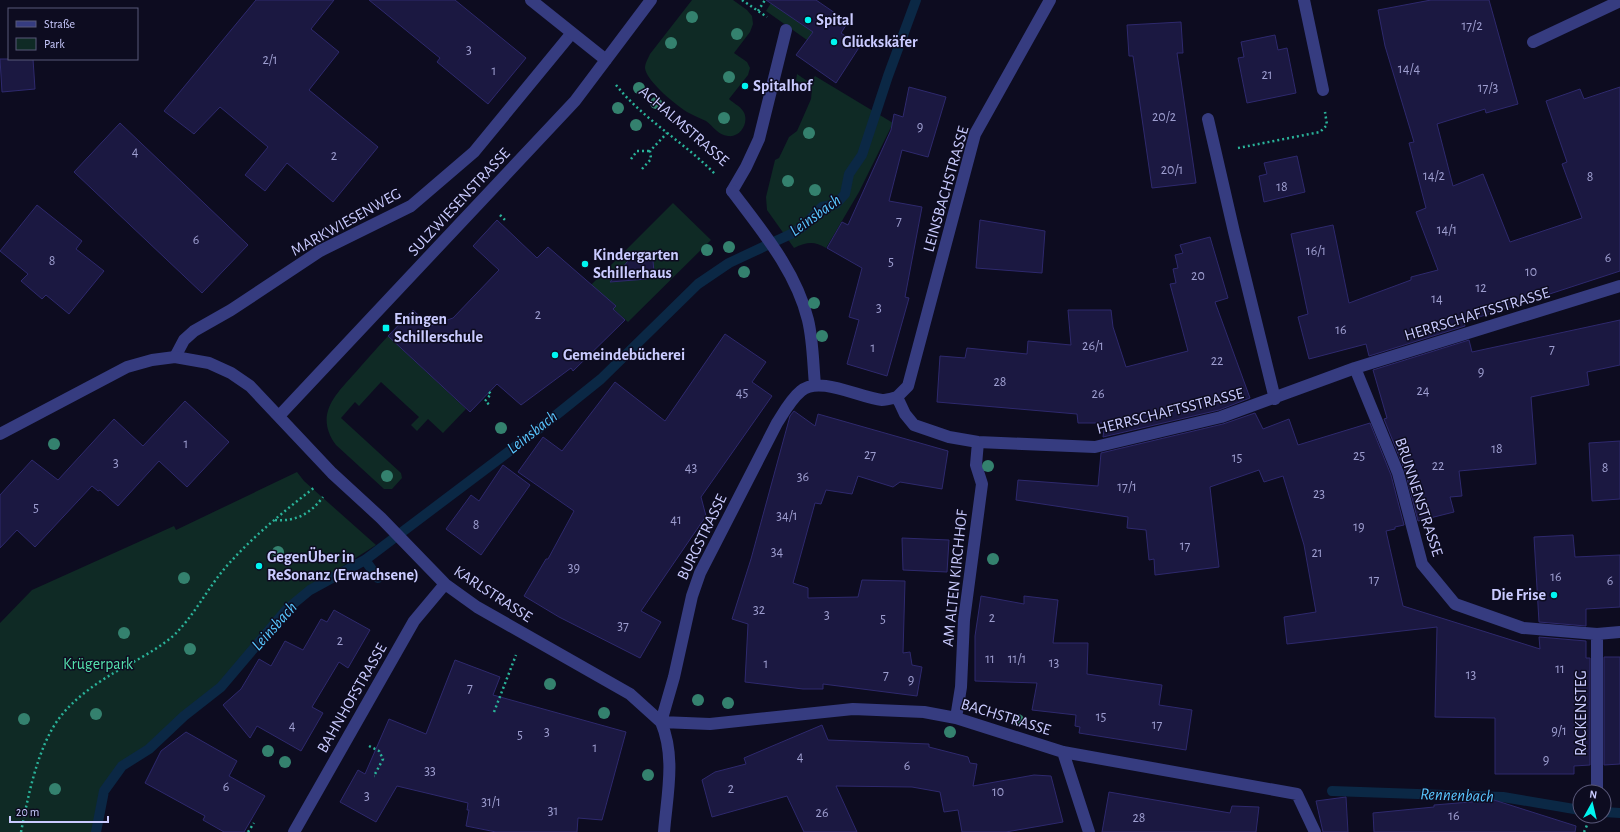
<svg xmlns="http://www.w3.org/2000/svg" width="1620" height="832" font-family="'Alegreya Sans',sans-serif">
<rect width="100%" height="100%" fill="#0d0c20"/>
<path fill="#0f2a25" d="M692,0H733L747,10L752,16L753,24L750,32L734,53L747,62L750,68L748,75L729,99C733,103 740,106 743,111C750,121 741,138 728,136C718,135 713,126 706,121C700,118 694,116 689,113C678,107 646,81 645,68C645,63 648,59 650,54Z
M771,3L813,32L807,40L766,11Z
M797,74L810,83L815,76L893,123L859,192L826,248C814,241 807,242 794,248L767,210L766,197L775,160L779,158L789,137L797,131L801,122L811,99L812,89L806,84L796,81Z
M673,203L711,240L628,322L589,287Z
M388,336L466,409L443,433L428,419L417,431L411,425L419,417L381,382L359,406L355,402L341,418L401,473L402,478L392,489H384L336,445C314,415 335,395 355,373C366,360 377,348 388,336Z
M297,472L304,481L376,545L310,587L286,608L219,686L183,714L148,747L121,763L101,790L93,832H0V623L32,590L174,526L176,530Z"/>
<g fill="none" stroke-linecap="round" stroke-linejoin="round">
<path stroke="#0b2845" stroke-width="10" d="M365,560L378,578
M1332,791L1503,797L1580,810
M1604,812L1620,813
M96,832L104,791L122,766L149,749L184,716L221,687L287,609L310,590L365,560L540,428L601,379L698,284L729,263L791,234L804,226L822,207L836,204L845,194L849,174L862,155L888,76L916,0"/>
</g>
<path fill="#1b1841" stroke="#2e296d" d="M256,0H334L311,29L339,52L309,90L378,147L333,202L287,163L265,191L245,175L268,147L220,107L194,134L164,111Z
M369,0H455L526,58L488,104L437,62L440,58Z
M766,0H816L848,22L841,33L860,46L836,83L796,55L813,32Z
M1431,0H1489L1518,104L1486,113L1485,109L1437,124L1453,186L1483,174L1510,242L1582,218L1562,164L1567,162L1546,101L1580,89L1584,99L1620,87V271L1464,322L1465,326L1369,356L1366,344L1309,359L1298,317L1308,314L1291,234L1333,225L1349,303L1411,280V277L1438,270L1416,212L1426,208L1409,143L1414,142L1385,46L1378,10Z
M1181,22L1183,53H1177L1196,183L1152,188L1133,56H1129L1127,25Z
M1275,35L1278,50L1287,48L1296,93L1247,103L1238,58L1244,57L1241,42Z
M0,59H33L35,89L2,92Z
M909,87L946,97L928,157L902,150L889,201L922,207L905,297L909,298L887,376L847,364L859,320L849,317L862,268L827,248L842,222L848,225L891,130L894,114L903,117Z
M120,123L248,245L202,293L74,172Z
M1297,156L1305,192L1264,202L1259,176L1267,174L1264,163Z
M37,205L82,241L76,249L104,271L69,314L46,295L42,299L21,281L28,274L0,251Z
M497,220L537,258L548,247L616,306L613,309L625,320L573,371L571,368L521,405L497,384L470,412L388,336L413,310L430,326L453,318L499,270L473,246Z
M980,220L1045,231L1042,273L976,268Z
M1210,237L1228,298L1215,302L1250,398L1219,410L1103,437L1105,423H1078L1077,414L937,402L940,356L965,358L967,348L1027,354L1028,341L1071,345L1068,310H1111L1113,327L1126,367L1188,351L1170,284L1176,283L1173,269L1178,268L1175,255L1183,253L1180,245Z
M634,254H645L653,261L654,272L647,279L610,282Z
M1620,320V365L1587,372L1589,385L1531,397L1536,464L1459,471L1462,496L1450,497L1454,512L1418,521L1405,471L1384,419L1387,418L1373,370L1469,340L1472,352Z
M725,334L766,362L752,382L772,396L701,497L706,516L641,611L661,622L640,658L559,617L524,596L546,559H548L574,511L518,472L543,437L562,451L615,382L665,421Z
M185,401L229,442L187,487L159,461L118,506L100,490L98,491L92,486L35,547L17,530L0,548V495L32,460L58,480L114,419L143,446Z
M794,411L815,426L818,414L948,451L942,489L900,482L893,487L858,476L852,494L826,490L821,504L815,503L793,583L808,588V598L858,597L862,580L905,581L903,653L910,652L912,665L922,667L917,696L823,684V689H803L745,682L748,624L732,619L751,559L790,416Z
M1255,413L1263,429L1289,419L1298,445L1370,423L1391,475L1404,525L1395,527V529L1386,531L1403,606L1540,649L1539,637L1586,641V658H1590V765L1574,766V774H1495V718L1435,717L1437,627L1287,644L1284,617L1316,612L1304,545L1283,476L1264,482L1259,470L1210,487L1219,567L1155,575L1154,559L1149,560L1146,530L1127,528L1128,517L1016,500L1018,480L1098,486L1101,453L1223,424Z
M1620,441V499L1592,501L1589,443Z
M503,465L530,485L481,555L446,529L471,495L479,501Z
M1573,535L1575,557L1620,555V607L1586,609V626L1539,622L1534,537Z
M902,538L949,540L947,572L903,570Z
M981,596L1024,604V596L1058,600L1053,643H1088L1087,674L1162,685L1159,705L1192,710L1186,750L1079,733L1080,727L1075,726L1076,715L1032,710L1037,683L975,681V636Z
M334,610L370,630L348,668L339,662L312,707L323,713L301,751L257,726L250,738L223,705L241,689L259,659L271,666L285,641L303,650L321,619L327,622Z
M1604,657H1620V764L1604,765Z
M455,660L500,677L493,695L626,732L602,820L578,818L577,832H496L466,826L469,810H467L468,803L397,786L376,822L340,802L358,770L365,774L389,719L426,734Z
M822,725L828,740L929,744V747L968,757L970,763L977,764L973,786L1034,775L1051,776L1063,822L1006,832H962L958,810L944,812L940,792L912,787L836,786L857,832H804L787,796L712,817L702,780L715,772L746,764L744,758Z
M186,732L237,761L229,776L265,796L244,832H224L203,820L205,816L145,783L161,751Z
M1109,792L1230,813L1232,806L1259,807L1256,832H1102Z
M1346,797L1348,832H1323L1316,801Z
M1494,800L1576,826L1575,832H1374L1373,813L1434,807V805Z"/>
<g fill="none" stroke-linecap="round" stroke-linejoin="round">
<path stroke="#2ab39a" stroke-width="2.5" stroke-dasharray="2 3" stroke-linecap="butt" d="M742,0L767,17
M758,11L765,0
M616,85C644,120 684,142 715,174
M1238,148L1320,132L1327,125L1325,112
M631,159L637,151H650
M642,169L651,159L650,151L667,133
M500,215L505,220
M489,392L491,394L485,401L491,406
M275,520C296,522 311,513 323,497
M494,712L516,655
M369,746L379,751L383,759L374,776H375
M21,832C28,797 38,744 61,716C73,700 95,684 112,674C131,663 165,646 178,631C196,612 208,588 225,568C251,538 283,512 315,487
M248,832L254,823
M1584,832L1591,816"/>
<path stroke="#363c80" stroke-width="12" d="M1304,0L1323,90
M732,191L746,167L759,139L786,30
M175,357L184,340L194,331L231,310L320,251L411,206L474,152L571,34"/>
<path stroke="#363c80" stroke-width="12" d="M531,0L606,60
M1533,42L1620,1
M1208,119L1234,232L1275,399
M732,191C762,231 796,271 808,320C813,341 813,363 815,385
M1355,368L1398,473L1422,564L1455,604L1523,628L1597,634L1620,632
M897,397L905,414L914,425L949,437L978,442L1095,447L1221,417L1355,368L1620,286
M897,397L908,386L975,134L1050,0
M279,416L575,101L651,0
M0,434L127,367L152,360L175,357L209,363L231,373L250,386L332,473L381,518L445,584L477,607L630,694L661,722
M1597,634V792
M956,718L961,687L964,620L982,484L976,465L978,442
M661,722L710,724L853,709L924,712L956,718L1063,752L1297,794L1315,832
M1063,752L1089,832
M294,832L414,621L445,584
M664,832C667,795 676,757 661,722L674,677L692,596L700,573L777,423C784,412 791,399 801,391C819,375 860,398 882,400C887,400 893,398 897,397"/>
</g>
<g fill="#34816e">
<circle cx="692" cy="17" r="6"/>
<circle cx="737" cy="34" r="6"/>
<circle cx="671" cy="43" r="6"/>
<circle cx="729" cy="77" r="6"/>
<circle cx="639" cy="88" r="6"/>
<circle cx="656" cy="103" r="6"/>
<circle cx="618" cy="108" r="6"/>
<circle cx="724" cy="118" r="6"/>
<circle cx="636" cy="125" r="6"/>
<circle cx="809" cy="133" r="6"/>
<circle cx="788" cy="181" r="6"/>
<circle cx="815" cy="190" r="6"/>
<circle cx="729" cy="247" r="6"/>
<circle cx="707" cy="250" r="6"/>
<circle cx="744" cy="272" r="6"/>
<circle cx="814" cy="303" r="6"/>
<circle cx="822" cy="336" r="6"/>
<circle cx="501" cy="428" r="6"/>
<circle cx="54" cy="444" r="6"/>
<circle cx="988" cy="466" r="6"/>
<circle cx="387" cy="476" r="6"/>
<circle cx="278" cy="552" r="6"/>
<circle cx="993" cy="559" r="6"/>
<circle cx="184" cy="578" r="6"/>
<circle cx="124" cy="633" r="6"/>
<circle cx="190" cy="649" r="6"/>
<circle cx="550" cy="684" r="6"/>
<circle cx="698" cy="700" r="6"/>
<circle cx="728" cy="703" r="6"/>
<circle cx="604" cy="713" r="6"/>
<circle cx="96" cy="714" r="6"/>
<circle cx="24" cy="719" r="6"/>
<circle cx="1018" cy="720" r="6"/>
<circle cx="950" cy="732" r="6"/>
<circle cx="268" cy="751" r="6"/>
<circle cx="285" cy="762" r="6"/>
<circle cx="648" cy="775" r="6"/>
<circle cx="55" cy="789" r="6"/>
</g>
<g fill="#00f5f0" stroke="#0d0c20" stroke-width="1.5">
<circle cx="808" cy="20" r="4"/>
<circle cx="834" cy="42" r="4"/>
<circle cx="745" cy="86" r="4"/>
<circle cx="585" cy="264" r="4"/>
<rect x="382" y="324" width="8" height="8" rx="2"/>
<circle cx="555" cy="355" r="4"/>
<circle cx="259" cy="566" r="4"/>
<circle cx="1554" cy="595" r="4"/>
</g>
<g text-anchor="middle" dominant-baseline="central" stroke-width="3" stroke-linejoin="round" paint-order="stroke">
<g font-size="14" fill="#9e9ed0">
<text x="1472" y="26">17/2</text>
<text x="469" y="50">3</text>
<text x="270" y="60">2/1</text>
<text x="1409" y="69">14/4</text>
<text x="494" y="71">1</text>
<text x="1267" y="75">21</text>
<text x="1488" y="88">17/3</text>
<text x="1164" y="117">20/2</text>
<text x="920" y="127">9</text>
<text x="135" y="152">4</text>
<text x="334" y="156">2</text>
<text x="1172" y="170">20/1</text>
<text x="1434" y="176">14/2</text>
<text x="1590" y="177">8</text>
<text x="1282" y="187">18</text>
<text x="899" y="221">7</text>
<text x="1447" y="230">14/1</text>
<text x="196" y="240">6</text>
<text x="1316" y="251">16/1</text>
<text x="1608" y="258">6</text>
<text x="52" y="261">8</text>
<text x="891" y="262">5</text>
<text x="1531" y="272">10</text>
<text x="1198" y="276">20</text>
<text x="1481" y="288">12</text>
<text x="1437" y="299">14</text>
<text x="879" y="308">3</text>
<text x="538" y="315">2</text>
<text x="1341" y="330">16</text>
<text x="1093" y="346">26/1</text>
<text x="873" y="348">1</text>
<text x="1552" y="349">7</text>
<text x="1217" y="361">22</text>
<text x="1481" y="372">9</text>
<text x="1000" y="382">28</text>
<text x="1423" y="391">24</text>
<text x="742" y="393">45</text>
<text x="1098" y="394">26</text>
<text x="186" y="444">1</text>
<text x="1497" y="449">18</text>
<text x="870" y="455">27</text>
<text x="1359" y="456">25</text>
<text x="1237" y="458">15</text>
<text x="116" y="463">3</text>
<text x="1438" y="466">22</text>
<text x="691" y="468">43</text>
<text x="1605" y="468">8</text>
<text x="803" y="477">36</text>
<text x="1127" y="487">17/1</text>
<text x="1319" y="494">23</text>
<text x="36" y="508">5</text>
<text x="787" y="516">34/1</text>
<text x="676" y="520">41</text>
<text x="476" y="525">8</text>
<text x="1359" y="527">19</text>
<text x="1185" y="546">17</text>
<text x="777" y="552">34</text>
<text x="1317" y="553">21</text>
<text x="574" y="568">39</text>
<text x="1556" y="577">16</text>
<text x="1374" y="580">17</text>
<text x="1610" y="581">6</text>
<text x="759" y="610">32</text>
<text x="827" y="615">3</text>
<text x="992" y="618">2</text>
<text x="883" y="619">5</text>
<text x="623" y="626">37</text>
<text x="340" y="641">2</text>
<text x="990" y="659">11</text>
<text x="1017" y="659">11/1</text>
<text x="1054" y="663">13</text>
<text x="766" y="664">1</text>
<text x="1560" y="669">11</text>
<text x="886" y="675">7</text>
<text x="1471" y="675">13</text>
<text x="911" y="680">9</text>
<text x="470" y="688">7</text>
<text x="1101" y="717">15</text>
<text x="1157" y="725">17</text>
<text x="292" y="726">4</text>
<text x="1559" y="731">9/1</text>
<text x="547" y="732">3</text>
<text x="520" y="735">5</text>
<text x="595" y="748">1</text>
<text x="800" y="757">4</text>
<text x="1546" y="760">9</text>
<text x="907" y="766">6</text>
<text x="430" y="771">33</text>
<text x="226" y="787">6</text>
<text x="731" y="789">2</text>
<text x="998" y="792">10</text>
<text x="367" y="796">3</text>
<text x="491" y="802">31/1</text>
<text x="553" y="811">31</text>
<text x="822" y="813">26</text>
<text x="1454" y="816">16</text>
<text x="1139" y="818">28</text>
</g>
<g font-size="16" font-weight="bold" fill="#cacbff" stroke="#0d0c20" text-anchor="start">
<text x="816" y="20">Spital</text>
<text x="842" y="42">Glückskäfer</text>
<text x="753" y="86">Spitalhof</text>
<text x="593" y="255">Kindergarten<tspan x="593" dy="18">Schillerhaus</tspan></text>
<text x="394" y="319">Eningen<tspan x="394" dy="18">Schillerschule</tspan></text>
<text x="563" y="355">Gemeindebücherei</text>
<text x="267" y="557">GegenÜber in<tspan x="267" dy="18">ReSonanz (Erwachsene)</tspan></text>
<text x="1546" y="595" text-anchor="end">Die Frise</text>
</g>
<g font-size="16" fill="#cacbff" stroke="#0d0c20">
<text transform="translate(684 126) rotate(41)">ACHALMSTRASSE</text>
<text transform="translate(946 189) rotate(-74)">LEINSBACHSTRASSE</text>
<text transform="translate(459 202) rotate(-47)">SULZWIESENSTRASSE</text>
<text transform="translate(346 222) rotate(-29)">MARKWIESENWEG</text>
<text transform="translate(1477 314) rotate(-17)">HERRSCHAFTSSTRASSE</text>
<text transform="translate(1170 411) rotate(-14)">HERRSCHAFTSSTRASSE</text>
<text transform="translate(1419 497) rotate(72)">BRUNNENSTRASSE</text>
<text transform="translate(702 537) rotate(-64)">BURGSTRASSE</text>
<text transform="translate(955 578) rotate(-84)">AM ALTEN KIRCHHOF</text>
<text transform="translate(493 594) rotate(33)">KARLSTRASSE</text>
<text transform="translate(352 698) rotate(-60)">BAHNHOFSTRASSE</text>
<text transform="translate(1581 713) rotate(-90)">RACKENSTEG</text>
<text transform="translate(1006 717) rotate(17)">BACHSTRASSE</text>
</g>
<g font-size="16" fill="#54e1ad" stroke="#0d0c20">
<text x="98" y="664">Krügerpark</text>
</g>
<g font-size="17" font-style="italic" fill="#58c6ff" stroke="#0d0c20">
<text transform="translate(815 215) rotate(-36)">Leinsbach</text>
<text transform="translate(532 432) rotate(-38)">Leinsbach</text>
<text transform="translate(274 626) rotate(-48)">Leinsbach</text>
<text transform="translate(1457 795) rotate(2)">Rennenbach</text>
</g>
</g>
<rect x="8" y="8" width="130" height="52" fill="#0d0c20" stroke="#595879"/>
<rect x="16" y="21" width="20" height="6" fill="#363c80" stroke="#595879"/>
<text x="44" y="28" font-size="12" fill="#cacbff">Straße</text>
<rect x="16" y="38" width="20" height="12" fill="#0f2a25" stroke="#595879"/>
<text x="44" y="48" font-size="12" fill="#cacbff">Park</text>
<g transform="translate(1592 804) rotate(8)"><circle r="19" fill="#0d0c20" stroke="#595879"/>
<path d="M0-3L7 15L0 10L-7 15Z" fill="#00f5f0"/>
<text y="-6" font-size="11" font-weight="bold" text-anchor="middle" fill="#cacbff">N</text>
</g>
<path d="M10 816v6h98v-6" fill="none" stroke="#cacbff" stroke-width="2"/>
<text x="16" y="816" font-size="12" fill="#cacbff" stroke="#0d0c20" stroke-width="3" paint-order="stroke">20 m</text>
</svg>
